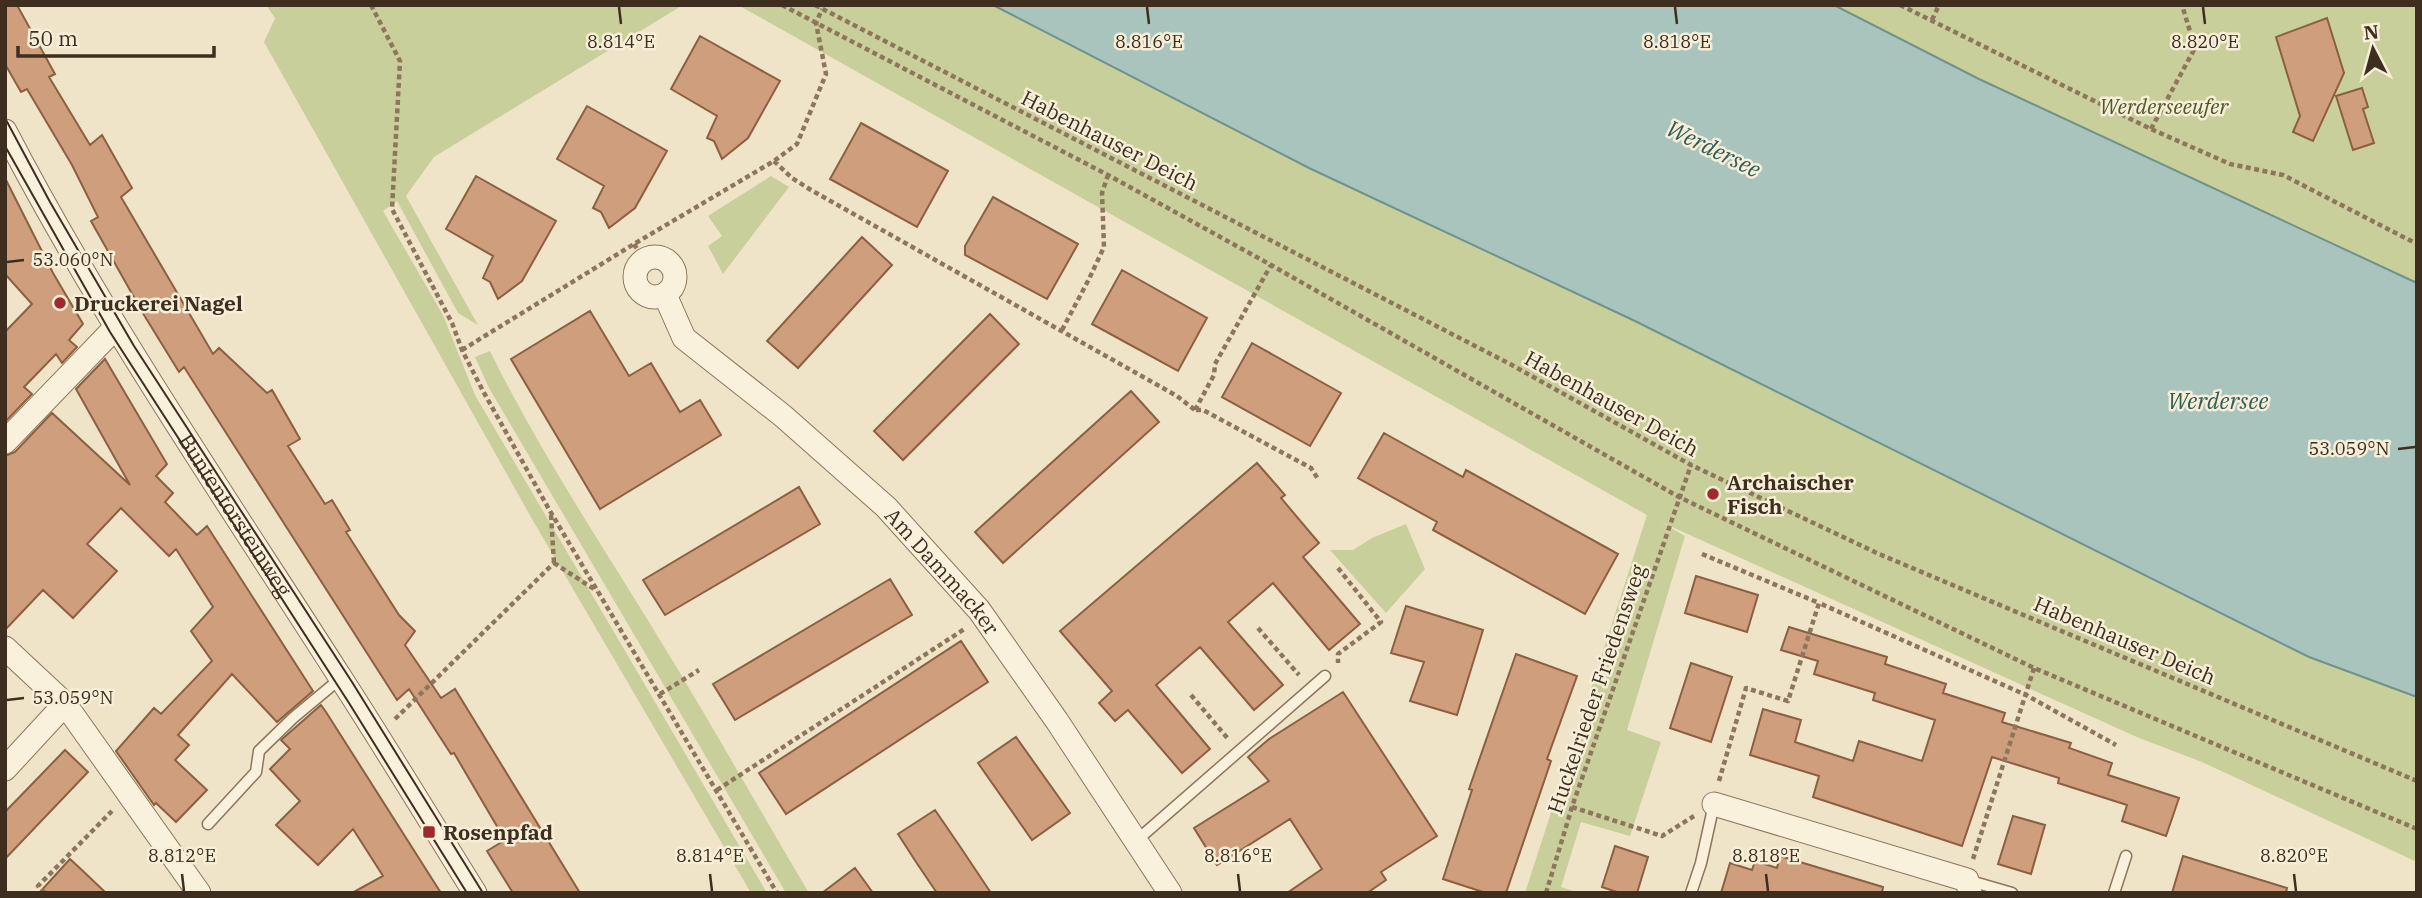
<svg xmlns="http://www.w3.org/2000/svg" width="2422" height="898" font-family="'IBM Plex Serif',serif">
<rect width="100%" height="100%" fill="#f0e4c8"/>
<path fill="#c9cf9b" d="M266,5H683L434,157L406,196L478,325L458,313L397,201L383,211L443,315L475,395L767,893H751L532,519L264,42L275,18Z
M738,5H993L1309,168L1635,321L2309,657L2417,697V862L2202,762L2139,738L1661,522L1685,536L1627,730L1661,742L1630,836L1581,822L1561,887L1580,893H1525L1647,515Z
M1834,5H2417V283L1979,79Z
M771,176L789,187L723,274L708,246L722,236L708,216Z
M490,351C539,451 602,545 660,640C711,723 759,809 809,893H786L489,388L475,357Z
M1406,524L1425,569L1386,613L1330,550H1353L1372,538Z"/>
<path fill="#a9c4bc" stroke="#6f938a" stroke-width="2" d="M993,5H1834L1979,79L2417,283V697L2309,657L1635,321L1309,168Z"/>
<path fill="#cf9f7d" stroke="#8d5f41" stroke-width="2" d="M5,5H17L55,74L49,77L90,145L102,135L132,188L121,197L213,354L219,348L267,393L272,390L300,439L288,446L325,504L332,500L350,530L346,532L399,615L415,631L405,645L441,698L455,689L580,893H513L487,851L505,840L454,753L451,754L409,689L397,700L184,367L179,372L144,315L91,221L98,217L72,165L27,89L21,92L5,64Z
M2327,18L2344,73L2313,141L2293,132L2300,116L2276,37Z
M700,36L780,81L748,138L722,159L714,141L707,138L717,116L671,89Z
M2362,88L2368,107L2363,109L2374,143L2353,150L2336,96Z
M587,106L667,151L635,208L609,228L601,212L593,208L604,186L557,159Z
M861,123L948,171L917,227L830,179Z
M476,176L556,221L522,281L498,299L490,282L483,278L493,256L446,229Z
M5,178L53,273L83,324L69,340L77,347L62,363L56,354L24,387L32,394L5,422V332L32,304L5,274Z
M993,197L1078,244L1047,299L965,255V246Z
M862,237L892,265L798,368L767,341Z
M1122,270L1207,318L1178,371L1092,324Z
M590,311L629,376L651,363L680,412L700,400L721,435L600,509L511,359Z
M990,314L1019,344L903,460L874,431Z
M1252,343L1341,393L1310,446L1222,397Z
M105,359L167,464L156,476L173,493L165,502L197,535L207,526L313,691L277,722L232,674L178,735L189,745L175,760L207,790L176,822L156,803L154,805L116,751L154,708L161,714L212,661L191,631L213,607L176,549L169,556L121,508L87,544L117,571L73,618L43,590L5,630V456L15,452L52,413L130,485L76,389Z
M1131,391L1159,422L1003,563L975,532Z
M1384,433L1463,477L1466,470L1618,554L1585,614L1433,530L1437,522L1358,478Z
M1257,463L1285,495L1281,498L1319,543L1303,557L1360,624L1329,650L1273,583L1228,622L1283,685L1254,710L1200,647L1156,685L1210,749L1182,773L1128,710L1115,721L1099,703L1112,691L1060,631Z
M799,487L820,524L665,615L643,580Z
M1696,576L1758,595L1747,632L1685,613Z
M890,579L912,615L735,720L713,684Z
M1406,606L1483,630L1457,715L1410,701L1424,662L1391,653Z
M1789,627L1887,657L1885,664L1946,684L1943,693L2005,713L2002,722L2071,743L2069,748L2112,763L2108,775L2179,798L2166,836L2122,821L2127,805L2058,783L2059,778L1992,757L1962,846L1813,797L1819,776L1750,755L1763,709L1801,720L1795,742L1853,761L1859,741L1922,761L1935,720L1873,700L1875,693L1814,674L1818,661L1781,650Z
M961,641L988,682L786,814L759,773Z
M1516,654L1577,676L1547,759L1551,761L1506,893H1486L1443,879L1472,790L1469,789Z
M1691,663L1732,677L1711,742L1670,728Z
M1343,692L1437,836L1381,872L1386,880L1367,893H1287L1322,869L1290,819L1217,865L1194,828L1269,781L1248,757L1269,739Z
M321,705L326,712L441,893H352L383,876L353,829L318,865L276,825L300,801L270,769L290,749L281,740Z
M1016,737L1070,813L1032,840L978,763Z
M65,750L88,772L5,859V812Z
M935,810L959,845L991,893H937L916,862L898,834Z
M2013,816L2045,825L2031,874L1998,864Z
M1615,846L1648,857L1637,893H1620L1602,887Z
M1780,856L1883,887L1882,893H1721L1730,863L1752,870L1755,861L1777,868Z
M2183,856L2287,888L2286,893H2172Z
M70,859L84,872L106,893H39Z
M855,868L873,893H822Z"/>
<g fill="none" stroke-linecap="round" stroke-linejoin="round">
<g stroke="#8d765c" stroke-width="13">
<path id="lane" d="M208,824L256,772L259,751L293,718L341,678
M1136,841L1325,676
M1967,880L2012,893
M1691,893L1701,863L1714,804
M2114,893L2126,856"/>
</g>
<g stroke="#8d765c" stroke-width="25">
<g id="street">
<path id="s1" d="M5,131C104,321 225,497 340,677C386,748 430,821 475,893"/>
<circle cx="655" cy="277" r="20"/>
<path id="s2" d="M665,295L684,338L783,416L886,507L979,610L1057,721L1170,893"/>
<path d="M5,442L115,328"/>
<path d="M5,648L65,704L199,893"/>
<path d="M5,769L65,704"/>
<path d="M1714,804L1967,880L1970,893"/>
</g>
</g>
<path stroke="#8d765c" stroke-width="4.5" stroke-dasharray="5 3.5" stroke-linecap="butt" d="M371,5L400,61L392,209L452,323L462,350L483,391L550,511L777,893
M782,5L1108,175L1271,265L1679,497L2034,668L2417,829
M815,5L1510,364L1691,465L1879,554L2417,781
M1900,5L2151,129L2230,164L2283,175L2417,244
M1932,20L1939,5
M2151,129L2195,48L2182,5
M774,161L792,178L811,190L1177,396L1195,410
M634,244L644,260
M1062,330L1089,279L1104,247L1102,193L1108,175
M462,350L634,244L774,161L797,144L826,74L816,23L822,9
M1195,410L1214,375L1215,364L1271,265
M1196,410H1203L1311,468L1318,479
M551,515L554,563
M1702,554L1819,603
M554,563L597,591
M1338,568L1381,622L1338,654V663
M1258,628L1299,675
M660,694L699,670
M1191,695L1229,740
M395,719L554,563
M1719,781L1746,688L1788,701L1819,603L2026,695L2116,745
M717,790L966,628
M1572,807L1662,836L1694,816
M1973,859L2034,668
M45,893L38,886L112,811
M1546,893L1572,807L1691,465"/>
<use href="#lane" stroke="#faf1dc" stroke-width="10"/>
<use href="#street" stroke="#faf1dc" stroke-width="23"/>
<path stroke="#3d2e20" stroke-width="2" d="M5,118L50,202L134,346L352,682L483,893
M5,146L110,332L349,703L467,893"/>
</g>
<path fill="none" stroke="#3d2e20" stroke-width="2.5" d="M619,7L621,24M1147,7L1149,24M1675,7L1677,24M2203,7L2205,24M7,262L24,260M2398,449L2415,447M7,700L24,698M182,874L184,891M710,874L712,891M1238,874L1240,891M1766,874L1768,891M2294,874L2296,891"/>
<g fill="#9e2a2b" stroke="#f7eed8" stroke-width="2.5">
<circle cx="60" cy="303" r="7"/>
<circle cx="1713" cy="494" r="7"/>
<rect x="422" y="825" width="14" height="14" rx="3.5"/>
</g>
<g text-anchor="middle" dominant-baseline="central" stroke-width="5" stroke-linejoin="round" paint-order="stroke">
<g font-size="21" font-style="italic" fill="#4d5a26" stroke="#f7eed8">
<text x="2164" y="106">Werderseeufer</text>
</g>
<g font-size="21" fill="#3d2e20" stroke="#f7eed8">
<text transform="translate(1110 140) rotate(27)">Habenhauser Deich</text>
<text transform="translate(1612 403) rotate(29)">Habenhauser Deich</text>
<text stroke="none"><textPath href="#s1" startOffset="448">Buntentorsteinweg</textPath></text>
<text stroke="none"><textPath href="#s2" startOffset="396">Am Dammacker</textPath></text>
<text transform="translate(2125 640) rotate(23)">Habenhauser Deich</text>
<text transform="translate(1596 689) rotate(-71)">Huckelrieder Friedensweg</text>
</g>
<g font-size="21" font-weight="bold" fill="#3d2e20" stroke="#f7eed8" text-anchor="start">
<text x="74" y="303">Druckerei Nagel</text>
<text x="1727" y="482">Archaischer<tspan x="1727" dy="24">Fisch</tspan></text>
<text x="443" y="832">Rosenpfad</text>
</g>
<g font-size="23" font-style="italic" fill="#2f5d5a" stroke="#f7eed8">
<text transform="translate(1714 148) rotate(26)">Werdersee</text>
<text x="2218" y="400">Werdersee</text>
</g>
</g>
<g font-size="18" text-anchor="middle" fill="#3d2e20" stroke="#f7eed8" stroke-width="5" stroke-linejoin="round" paint-order="stroke">
<text x="621" y="48">8.814°E</text>
<text x="1149" y="48">8.816°E</text>
<text x="1677" y="48">8.818°E</text>
<text x="2205" y="48">8.820°E</text>
<text x="73" y="266">53.060°N</text>
<text x="2349" y="455">53.059°N</text>
<text x="73" y="704">53.059°N</text>
<text x="182" y="862">8.812°E</text>
<text x="710" y="862">8.814°E</text>
<text x="1238" y="862">8.816°E</text>
<text x="1766" y="862">8.818°E</text>
<text x="2294" y="862">8.820°E</text>
</g>
<rect width="2422" height="898" fill="none" stroke="#3d2e20" stroke-width="14"/>
<g transform="translate(2373 49) rotate(354)" stroke="#f7eed8" stroke-width="5" paint-order="stroke">
<path d="M0-5L12 26L0 18L-12 26Z" fill="#3d2e20"/>
<text y="-10" font-size="19" font-weight="bold" text-anchor="middle" fill="#3d2e20">N</text>
</g>
<path d="M18 46v10h196v-10" fill="none" stroke="#3d2e20" stroke-width="3.5"/>
<text x="28" y="46" font-size="21" fill="#3d2e20" stroke="#f7eed8" stroke-width="5" paint-order="stroke">50 m</text>
</svg>
